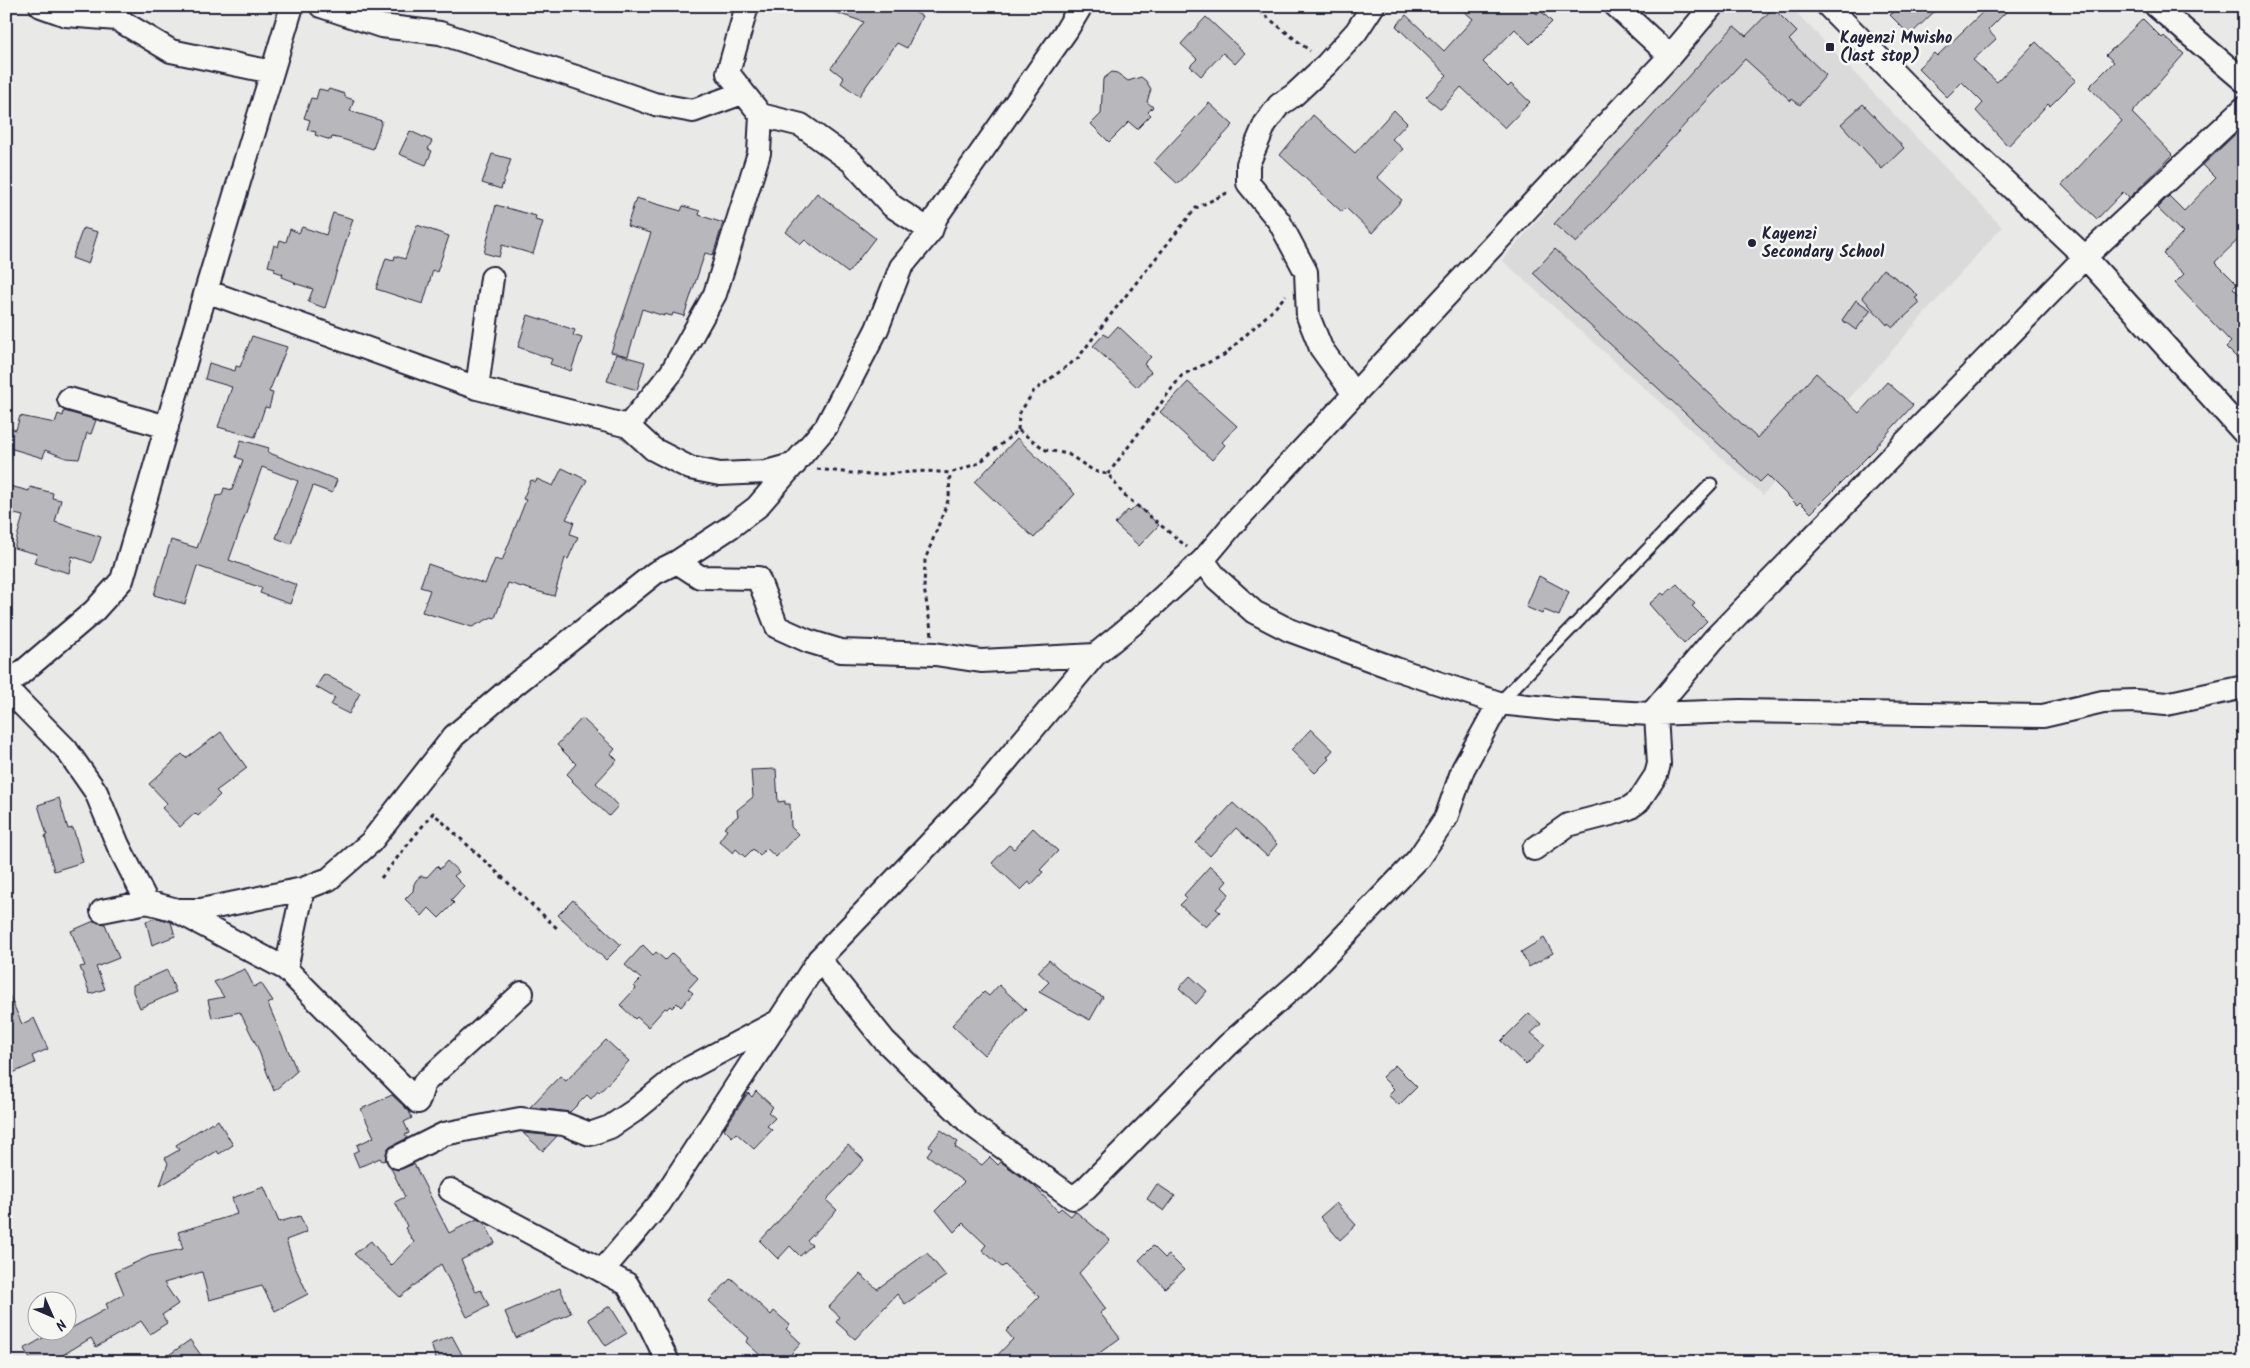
<svg xmlns="http://www.w3.org/2000/svg" width="2250" height="1368" font-family="Kalam,sans-serif">
<rect width="100%" height="100%" fill="#e9e9e7"/>
<filter id="ink" filterUnits="userSpaceOnUse"><feTurbulence type="fractalNoise" baseFrequency=".02" numOctaves="2"/><feDisplacementMap in="SourceGraphic" scale="10" xChannelSelector="R" yChannelSelector="G"/><feConvolveMatrix kernelMatrix="1 2 1 2 8 2 1 2 1" color-interpolation-filters="sRGB"/></filter>
<g filter="url(#ink)">
<path fill="#dadada" d="M1728,6H1790L2002,227L1763,495L1502,260Z"/>
<path fill="#b8b8bc" stroke="#22223b" d="M825,6H902L922,16L907,48L897,43L859,96L841,83L844,78L831,68L864,22L825,9Z
M1458,6H1528L1537,14L1541,11L1552,22L1530,44L1515,29L1483,62L1508,87L1511,84L1530,102L1505,128L1461,87L1441,109L1426,97L1447,75L1396,26L1406,15L1444,51L1473,19Z
M1899,6H1940L1910,35L1890,15Z
M1989,6H2012L1988,30L1996,39L1973,60L1997,82L2036,42L2076,80L2050,106L2048,104L2008,146L1976,111L1983,103L1962,82L1947,97L1918,68L1934,53L1937,56Z
M1773,8L1797,32L1789,40L1826,75L1800,105L1792,99L1791,101L1745,59L1576,243L1554,224L1734,26L1746,36Z
M1206,17L1245,53L1235,64L1223,53L1201,76L1190,66L1197,59L1181,44Z
M2143,19L2162,38L2164,36L2184,54L2132,113L2173,155L2129,198L2123,192L2097,219L2062,185L2122,121L2089,87L2114,62L2106,55Z
M1112,72L1117,73L1128,81L1141,77L1146,81L1151,89L1147,102L1153,107L1148,112L1151,115L1137,129L1129,122L1109,142L1091,124L1101,114L1103,79Z
M319,89L328,91L329,89L345,94V97L354,100L350,111L382,121L373,149L342,139L332,137L331,140L315,135L316,132L307,130L310,120L304,118L311,98L316,99Z
M1209,103L1233,125L1178,184L1154,162Z
M1863,104L1904,148L1882,169L1841,124Z
M1394,110L1407,123L1392,139L1403,149L1377,177L1402,200L1372,233L1346,208L1342,212L1280,155L1313,115L1355,153Z
M2244,126V234L2215,262L2237,284L2233,288L2244,299V365L2226,347L2231,342L2175,283L2184,274L2163,254L2183,233L2157,208L2169,196L2184,211L2216,178L2203,165Z
M410,131L432,141L428,149L432,151L426,165L399,154Z
M492,154L511,159L501,189L482,183Z
M817,193L875,238L848,273L805,240L801,244L786,232Z
M636,198L681,211L683,206L700,211L699,215L723,223L713,255L705,253L684,316L673,313L672,316L664,314V316L642,309L628,356L611,352L651,233L627,226Z
M496,205L536,216L535,220L543,222L533,254L502,245L499,257L484,253Z
M333,213L353,219L325,308L308,302L313,289L294,283L295,282L282,277L283,274L274,271L275,268L268,266L274,245L278,247L280,240L286,242L290,229L299,233L302,227L326,235Z
M417,225L449,236L437,272L433,270L423,304L376,289L386,258L394,260L395,256L405,259Z
M83,228L98,232L88,264L72,258Z
M1555,249L1757,438L1816,373L1859,413L1887,382L1913,405L1876,446L1877,447L1811,513L1800,502L1797,505L1767,475L1760,482L1533,273Z
M1883,269L1910,288L1918,296L1915,298L1920,303L1893,327L1888,323L1887,325L1862,297Z
M1856,300L1871,310L1856,330L1842,320Z
M528,315L575,330L573,335L582,338L571,371L550,364L552,359L518,347Z
M1118,326L1151,357L1144,364L1151,372L1137,387L1093,346L1104,334L1108,337Z
M252,336L287,347L269,392L273,393L269,408L265,407L255,437L218,427L232,387L205,379L209,363L235,371L236,366L240,367Z
M616,354L645,362L637,390L607,381Z
M1188,382L1237,426L1222,442L1225,445L1212,460L1160,412Z
M64,411L96,420L91,434L87,433L79,459L66,458L45,450L43,458L6,447L9,428L16,430L20,416L55,423L58,414L63,416Z
M1017,438L1075,494L1034,538L975,482Z
M241,440L269,448L267,452L337,480L332,493L313,486L291,544L276,538L298,481L262,467L229,560L297,585L290,604L260,593L262,588L197,566L185,604L154,595L171,540L197,548L216,496L222,495L224,488L232,490L243,460L236,457Z
M562,468L587,480L566,519L574,522L570,534L578,537L568,559L565,558L554,596L508,583L495,618L492,617L472,627L422,612L430,590L420,587L428,564L485,584L495,559L502,561L526,500L523,499L531,480L536,482L537,479L553,486Z
M6,485L29,491L30,487L53,493L52,498L61,500L55,522L101,537L92,563L72,556L69,573L34,563L37,554L14,548L23,516L6,512Z
M1137,505L1159,525L1139,546L1115,524L1128,510L1130,512Z
M1539,576L1569,592L1559,616L1544,610L1542,614L1526,607Z
M1677,584L1695,604L1692,606L1707,621L1684,644L1649,604L1662,593L1664,595Z
M324,674L360,693L349,714L331,705L335,698L316,687Z
M582,718L615,749L611,754L617,760L596,783L618,806L609,816L572,781L573,780L567,774L576,764L557,745Z
M1311,729L1333,750L1327,757L1329,759L1315,773L1291,750Z
M221,732L247,768L216,791L220,795L198,816L195,813L180,827L162,808L167,803L149,784L182,754L186,758Z
M776,769L778,802L785,801V804H790L791,827L798,834L776,857L766,848L760,856L753,849L745,857L736,849L733,853L719,841L727,830L724,828L738,816L737,810L753,797L751,770Z
M59,798L68,829L73,828L83,862L54,871L45,836L47,835L38,805Z
M1233,803L1277,844L1267,856L1236,828L1210,856L1196,843Z
M1033,828L1058,851L1040,870L1043,872L1031,885L1029,882L1021,890L992,863L1009,845L1014,849Z
M447,861L459,872L454,876L464,886L451,900L454,903L439,918L429,908L422,916L405,899L413,891L414,884L417,879L421,876L427,877L437,866L440,869Z
M1210,866L1227,881L1222,887L1229,894L1216,909L1220,912L1206,927L1180,905L1187,898L1184,895Z
M573,900L621,945L606,960L558,915Z
M157,918L171,922L175,936L152,945L146,921Z
M94,921L105,924L119,958L96,967L105,989L90,994L80,967L85,966L71,931Z
M1544,938L1553,953L1529,967L1521,952Z
M643,945L653,955L656,952L665,960L672,953L698,978L688,989L693,993L681,1007L677,1003L672,1008L670,1006L667,1009L665,1008L648,1027L637,1017L635,1019L620,1005L636,988L634,986L641,979L625,965Z
M1049,960L1073,981L1103,997L1090,1020L1039,992L1049,982L1038,972Z
M245,969L254,987L261,983L273,1001L268,1004L297,1071L274,1091L257,1046L240,1012L212,1018L208,1000L224,997L214,982Z
M167,970L176,992L140,1008L133,992V985Z
M1190,976L1207,991L1196,1004L1179,988Z
M999,985L1026,1010L984,1055L952,1025L984,992L989,996Z
M6,988L22,1024L34,1018L48,1049L32,1056L35,1063L6,1076Z
M1529,1013L1541,1024L1531,1033L1545,1045L1526,1065L1501,1041Z
M606,1040L629,1061L599,1093L598,1091L591,1099L587,1095L570,1112L530,1107L560,1076L566,1081Z
M1395,1065L1417,1087L1399,1105L1388,1095L1394,1089L1382,1077Z
M756,1091L773,1107L768,1112L775,1118L767,1126L772,1130L754,1149L736,1133L732,1137L724,1129L748,1093L752,1097Z
M392,1095L409,1111L412,1118L404,1122L409,1133L405,1135L407,1138L387,1149L386,1160L382,1161L380,1158L359,1167L353,1153L359,1150L357,1145L374,1137L361,1109Z
M218,1120L233,1145L219,1154L217,1151L160,1186L168,1163L165,1158L179,1150L176,1145L212,1122L213,1124Z
M941,1130L958,1142L955,1147L982,1165L990,1157L998,1165L1001,1162L1033,1185L1058,1211L1061,1208L1071,1216L1075,1211L1110,1240L1079,1273L1106,1309L1100,1313L1120,1338L1087,1362H991L1013,1339L1006,1331L1039,1297L1005,1265L1002,1267L982,1250L986,1245L963,1223L954,1232L936,1210L964,1182L927,1155L932,1148L929,1146Z
M523,1133L557,1136L543,1151Z
M848,1145L864,1160L826,1200L837,1210L807,1241L812,1245L800,1256L790,1246L778,1259L760,1241Z
M414,1164L449,1233L477,1219L485,1224L495,1243L461,1260L476,1292L481,1290L489,1306L467,1317L441,1264L400,1297L354,1254L371,1241L391,1266L414,1242L405,1228L407,1226L395,1202L405,1197L391,1168L398,1170Z
M1157,1184L1175,1196L1164,1211L1147,1199Z
M264,1187L279,1222L300,1216L307,1232L286,1240L294,1265L308,1294L275,1311L262,1286L209,1300L202,1272L164,1283L178,1304L162,1315L167,1323L150,1334L141,1321L96,1347L91,1338L56,1359L54,1355L42,1362H32L24,1349L43,1338L39,1330H68L108,1308L106,1304L124,1294L115,1272L150,1256L183,1249L178,1232L237,1214L232,1198Z
M1336,1203L1356,1225L1340,1240L1320,1217Z
M1153,1246L1165,1258L1169,1255L1184,1270L1165,1288L1139,1260Z
M927,1253L946,1276L905,1304L897,1294L855,1339L836,1322L840,1317L829,1307L860,1274L877,1289Z
M731,1278L771,1315L774,1311L790,1325L786,1329L801,1343L784,1362H772L764,1354L762,1357L746,1342L749,1338L709,1301Z
M560,1288L571,1313L516,1338L505,1312Z
M610,1306L627,1333L606,1346L588,1319Z
M452,1336L466,1362H437L431,1344Z
M190,1340L206,1362H159Z"/>
<g fill="none" stroke-linecap="round" stroke-linejoin="round">
<g stroke="#22223b" stroke-width="15">
<path id="service" d="M1499,703L1711,484"/>
</g>
<g stroke="#22223b" stroke-width="26">
<path id="minor" d="M41,6L66,15L117,19L171,51L272,72
M321,6L381,26L440,33L579,78L654,104L693,111L742,93
M1616,6L1670,56
M1828,6L1944,124L2085,257L2244,433
M2156,6L2244,81
M761,115L801,125L851,161L892,206L931,231
M206,291L477,388L628,426L653,449L690,468L720,474L766,472L795,464
M477,388L492,278
M1354,394L1321,348L1308,316L1306,272L1279,221L1248,183V164L1265,124L1279,105L1294,95L1326,65L1356,32L1373,6
M69,399L167,427
M628,426L671,373L715,294L759,153L761,115L728,73L747,6
M1203,560L1216,578L1254,612L1289,630L1396,669L1499,703L1557,709L1651,714L1740,711L2043,716L2103,702L2135,701L2166,704L2244,687
M677,562L700,577L758,578L777,627L808,641L841,651L935,654L981,661L1095,655
M6,686L94,611L122,580L206,291L292,6
M6,688L66,749L96,792L118,845L147,902
M1534,849L1568,825L1614,813L1629,808L1639,801L1656,775L1659,764L1656,715L1651,714L1714,639L2085,257L2244,108
M303,889L286,969L418,1102L424,1083L522,993
M102,911L147,902L177,910H201L303,889L329,879L371,842L454,736L508,690L655,573L677,562L732,526L757,507L826,427L877,329L901,267L931,231L936,217L1066,31L1081,6
M179,912L286,969
M819,959L884,1040L969,1123L1073,1198L1086,1188L1228,1045L1304,978L1418,859L1446,818L1463,769L1499,703
M398,1157L444,1134L520,1119L564,1124L590,1134L610,1127L634,1111L682,1072L777,1022
M450,1190L627,1284L643,1311L668,1362
M602,1271L660,1203L819,959L986,785L1095,655L1133,624L1203,560L1234,523L1670,56L1712,6"/>
</g>
<path stroke="#22223b" stroke-width="3" stroke-dasharray="4 4" stroke-linecap="butt" d="M1253,6L1310,51
M1018,430L1019,414L1034,391L1078,358L1108,318L1196,208L1229,192
M817,469L869,475L927,471L950,473L979,463L1018,430L1046,450L1068,454L1094,471L1108,474L1123,494L1187,547
M1108,474L1182,375L1224,355L1272,311L1286,295
M932,635L924,588L925,560L949,498L950,473
M381,878L433,813L559,930"/>
<use href="#service" stroke="#f6f6f2" stroke-width="11"/>
<use href="#minor" stroke="#f6f6f2" stroke-width="22"/>
</g>
</g>
<g fill="#22223b" stroke="#f6f6f2" stroke-width="2">
<rect x="1825" y="42" width="10" height="10" rx="2.5"/>
<circle cx="1752" cy="243" r="5"/>
</g>
<g text-anchor="middle" dominant-baseline="central" stroke-width="5" stroke-linejoin="round" paint-order="stroke">
<g font-size="16" font-weight="bold" fill="#22223b" stroke="#f6f6f2" text-anchor="start">
<text x="1840" y="38">Kayenzi Mwisho<tspan x="1840" dy="18">(last stop)</tspan></text>
<text x="1762" y="234">Kayenzi<tspan x="1762" dy="18">Secondary School</tspan></text>
</g>
</g>
<rect width="2250" height="1368" fill="none" stroke="#f6f6f2" stroke-width="25"/>
<rect x="12" y="12" width="2225" height="1343" fill="none" stroke="#22223b" stroke-width="2" filter="url(#ink)"/>
<g transform="translate(52 1316) rotate(135)"><circle r="24" fill="#f6f6f2" stroke="#a1a1a9"/>
<path d="M0-4L9 19L0 12L-9 19Z" fill="#22223b"/>
<text y="-8" font-size="14" font-weight="bold" text-anchor="middle" fill="#22223b">N</text>
</g>
</svg>
